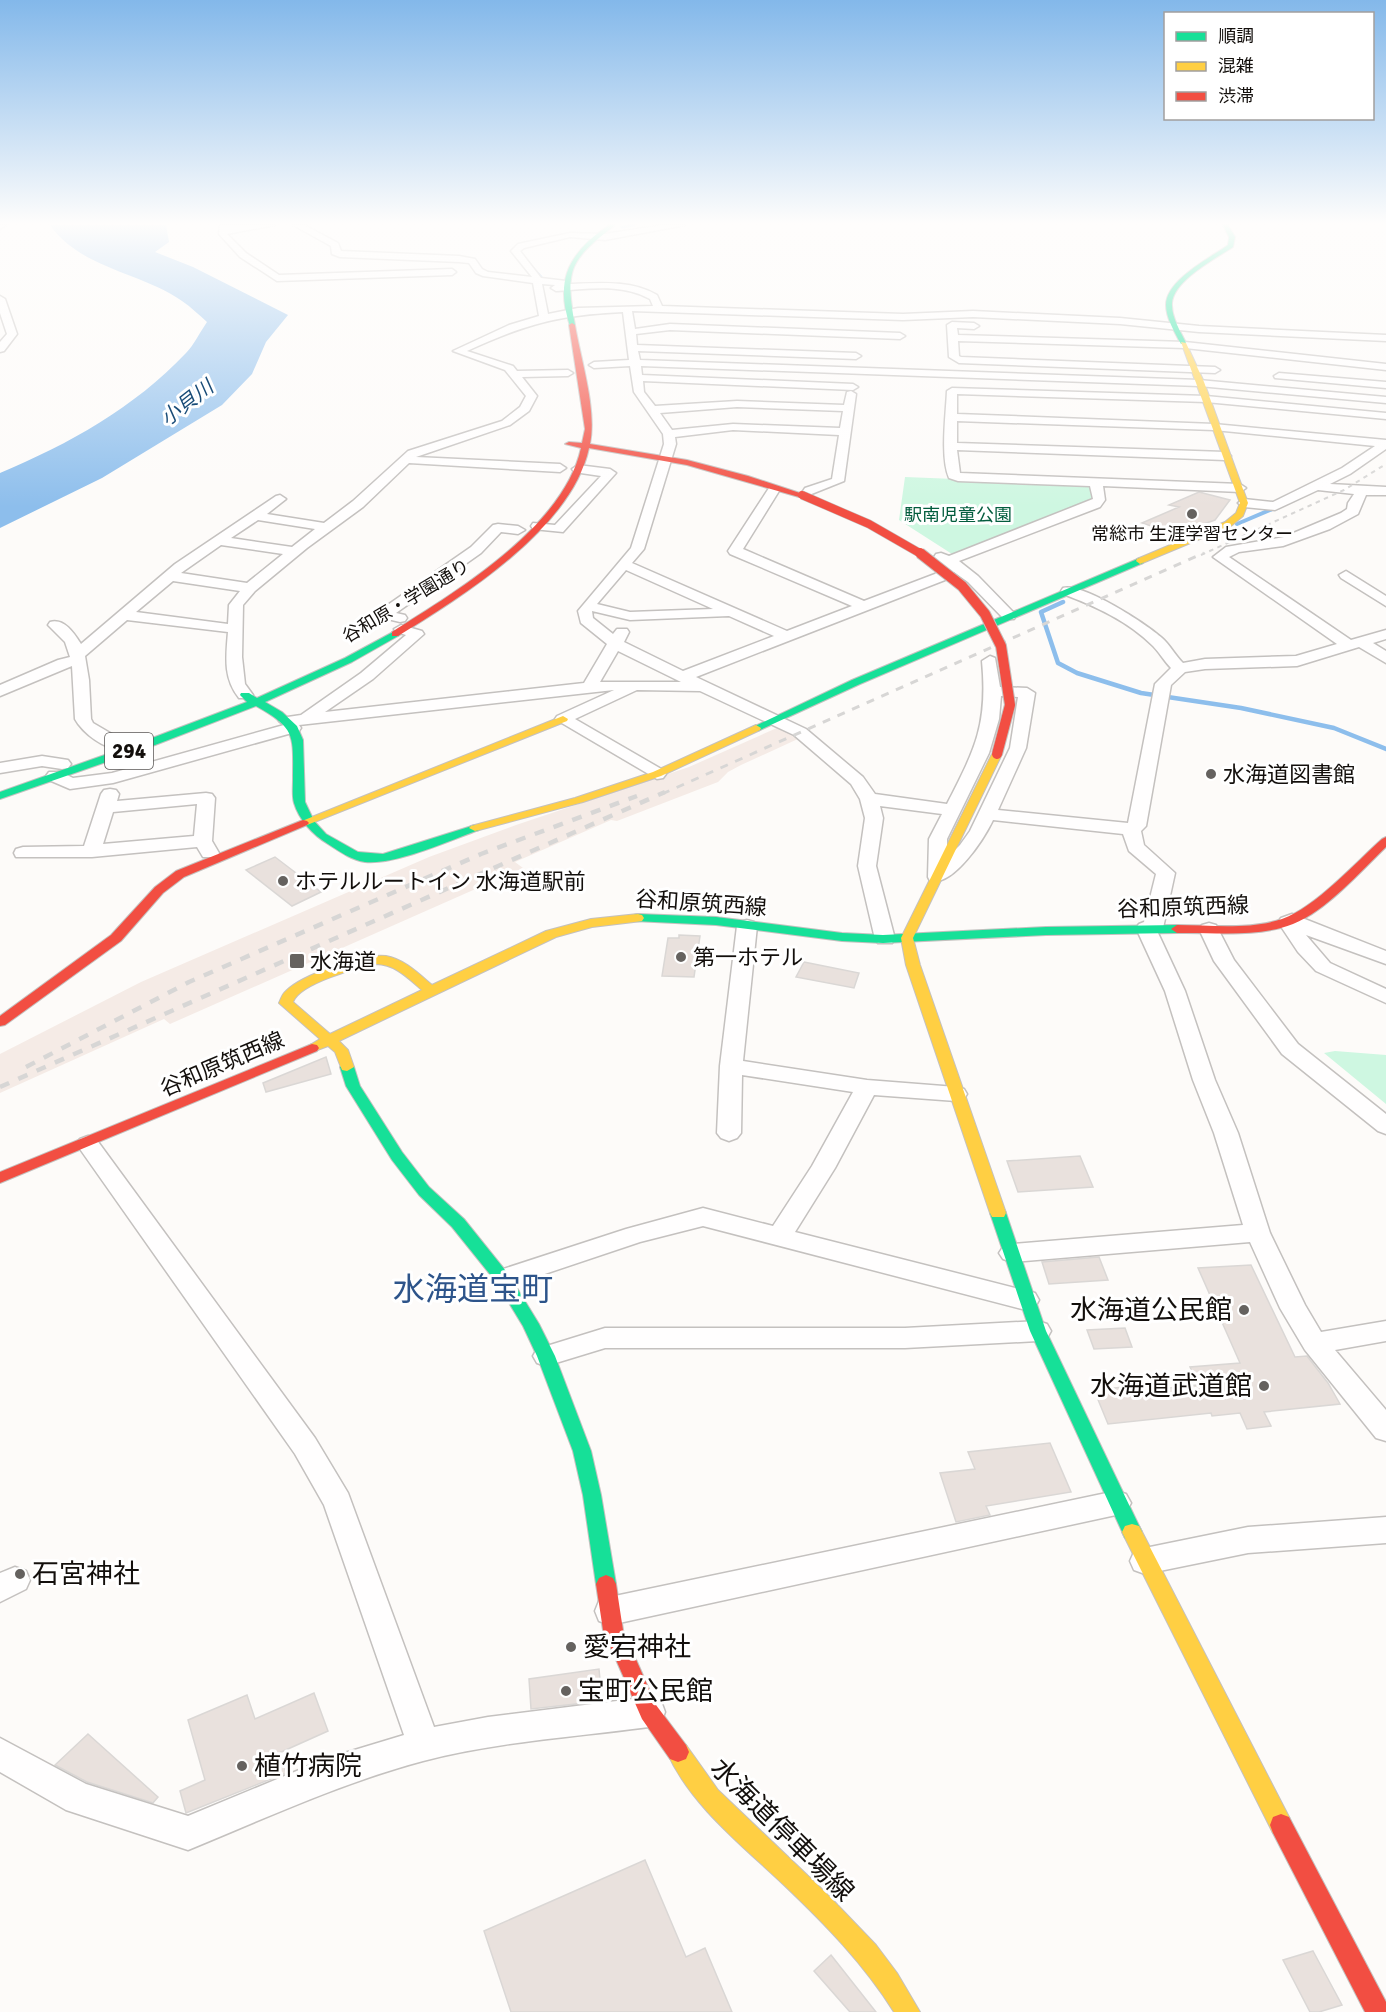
<svg xmlns="http://www.w3.org/2000/svg" width="1386" height="2012" font-family="Signika,'Noto Sans JP',sans-serif">
<rect width="100%" height="100%" fill="#fdfbf9"/>
<path fill="#f5ebe6" d="M779,727L800,738L741,765L728,772L718,782L617,821L611,820L515,862L523,868L170,1024L164,1019L0,1093V1054L141,982L429,857L516,825L689,767Z"/>
<path fill="#cef7e1" d="M905,477L1085,484L1091,486L1093,502L952,554L899,520Z
M1335,1051L1386,1055V1104L1324,1053Z"/>
<path fill="#8dbeec" d="M50,225H166L169,242L155,252L193,267L288,315L266,342L252,374L222,405L102,478L0,528V473C69,444 134,408 186,353C194,345 200,332 207,322C199,315 191,307 182,301C141,272 81,269 50,225Z"/>
<g fill="none" stroke-linecap="round" stroke-linejoin="round">
<path stroke="#8dbeec" stroke-width="3" d="M622,227L634,225
M527,262L541,277"/>
<path stroke="#8dbeec" stroke-width="4" d="M1237,524L1277,507"/>
<path stroke="#8dbeec" stroke-width="4.5" d="M1063,602L1041,612L1058,663L1077,673L1141,693L1241,708L1334,728L1386,749"/>
</g>
<path fill="#e9e1dd" stroke="#dad7d5" stroke-width="1.5" d="M1199,492L1230,500L1215,520L1175,534L1142,523L1179,507L1169,505Z
M275,857L321,892L292,906L246,870Z
M679,935L700,936L694,977L662,976L668,938H679Z
M804,962L859,973L854,988L796,977Z
M326,1057L331,1074L266,1092L263,1083Z
M1080,1156L1093,1187L1018,1192L1007,1161Z
M1099,1257L1108,1280L1049,1284L1042,1262Z
M1251,1265L1295,1357L1307,1356L1328,1383L1340,1404L1264,1412L1271,1426L1247,1429L1240,1413L1212,1416L1211,1413L1108,1424L1094,1390L1124,1387L1129,1392L1198,1385L1190,1367L1240,1363L1198,1268Z
M1125,1328L1132,1347L1094,1349L1087,1330Z
M1050,1443L1071,1492L986,1506L990,1515L956,1522L940,1473L975,1469L968,1452Z
M599,1669L602,1701L531,1709L529,1679Z
M314,1693L328,1731L279,1753L286,1773L186,1813L180,1791L205,1780L188,1720L247,1695L255,1719Z
M88,1734L158,1797L153,1803L87,1782L55,1765Z
M645,1860L686,1957L705,1948L732,2012H511L484,1931Z
M1313,1951L1342,2005L1319,2012H1310L1283,1960Z
M831,1955L876,2012H850L814,1971Z"/>
<g fill="none" stroke-linecap="round" stroke-linejoin="round">
<g stroke="#c4c1bf" stroke-width="3">
<path id="street" d="M0,225H6L0,229Z
M220,225H275L227,234L246,253L279,275L452,269L456,272L452,275L277,281L240,257L219,234Z
M293,225H304L338,243L341,251L459,256L475,259L482,269L488,272L532,277L511,251L518,244L570,233L605,234L663,225H685L605,240L570,237L524,248L520,251L541,278L566,281L570,284C600,283 631,280 657,295L662,306L903,314L973,311L1120,318L1199,326L1386,335V341L1199,332L1120,324L973,317L903,320L632,311L635,329L670,324L900,333L905,336L900,339L670,330L636,334L637,345L856,353L861,356L856,359L638,351L640,360L1199,380L1386,397V403L1199,386L641,366L642,375L853,384L858,387L853,390L643,381L644,392L655,406L737,401L844,405L847,392L851,391L856,394L844,481L809,495L805,494L803,491L805,488L832,479L839,435L733,430L675,437L676,444L644,549L632,563L787,631L852,606L730,554L728,551L769,488H777L779,491L743,549L864,601L935,574L944,566L934,557L936,554L941,553L949,556L1093,499L1090,486L958,481L949,478C940,457 946,414 947,391L952,388L1206,396L1386,413V419L1206,402L957,394V414L1214,424L1386,440V449L1350,474L1330,484L1386,487V495H1366L1358,514L1330,529L1283,546L1239,552L1229,557L1351,640L1386,630V639L1373,643L1386,651V663L1359,647L1297,666L1205,669L1185,672L1171,685L1146,826L1141,831L1144,845L1175,873L1163,928L1158,933L1185,991L1215,1080L1238,1133L1270,1233L1305,1305L1321,1332L1386,1321V1341L1335,1350L1386,1410V1441L1376,1438L1305,1350L1280,1308L1250,1242L1012,1262L1003,1259L999,1253L1003,1247L1012,1244L1243,1225L1214,1133L1193,1080L1165,991L1136,928L1139,924L1144,922L1156,874L1129,851L1123,834L993,820C984,839 953,887 930,881L928,877L929,839L942,814L880,806L883,818L876,866L895,939L892,943H878L875,939L858,866L865,818L860,799L851,784L794,735L700,691L637,690L575,719L663,770L666,774L663,778L657,779L555,719L557,716L614,690L299,725L301,728L299,731L113,783L70,789L49,780L46,776L49,772H61L73,778L112,773L284,725L279,721L281,718L301,715L361,673L406,635L396,632L394,629L401,625L422,631L424,634L373,679L325,712L584,683L607,644L581,623L578,611L631,548L664,444L663,434L634,392L630,366L594,368L589,365L594,362L629,360L623,312C558,315 526,324 467,351L513,366L517,371L568,370L573,373L568,376L522,377L537,396L529,411L510,425L416,457L560,464L566,468L560,472L409,463L363,507L307,548L255,591L243,605L242,657L245,684L253,695L251,698H239C223,678 226,657 228,632L127,620L85,656L89,680L91,719L93,723L122,740L124,744L122,748C106,752 82,732 75,719L72,666L0,696V685L58,660L70,657L65,642L48,625L50,622C64,618 74,633 81,644L175,564L276,496L280,495L286,499L267,514L324,523L353,501L408,451L502,421L520,407L526,396L505,370L453,351L509,325L539,316L533,283L483,276L476,273L469,263L459,262L340,257L332,254L331,246ZM542,284L555,285L551,288L556,291C587,289 622,283 650,299L653,306L578,308L548,314ZM737,407L843,411L840,428L733,424L672,430L660,413ZM957,421L1214,430L1375,446L1342,468L1273,502L1244,499L1238,503L1244,507L1275,510L1318,490L1354,494L1348,503L1347,509L1341,513L1284,537L1226,547L1213,557L1337,644L1296,656L1205,659L1183,663C1175,655 1170,645 1162,638C1146,624 1084,583 1063,588L1061,591L1063,594C1095,606 1128,621 1153,646C1160,653 1164,661 1171,668L1155,684L1128,823L998,810L1026,748L1035,693L1027,688L1000,687L995,658L990,656L982,661C988,725 975,749 947,804L875,794L863,777L806,729L696,677L945,580L954,572L968,582L1004,619H1014L1016,616L1014,613L978,576L959,561L1100,507L1105,500L1103,486L1240,492L1246,488L1240,484L960,473L957,450L1225,460L1231,456L1225,452L957,443ZM258,520L315,529L292,547L231,538ZM221,545L283,554L247,583L181,573ZM626,570L713,609L630,612L597,604ZM173,581L240,591L229,605L228,624L136,612ZM592,611L630,620L729,616L774,636L683,671L624,642L629,632L627,629H617L613,634L593,618ZM618,651L681,682H600ZM1001,696L1018,697L1010,748L970,831L960,845L947,858V839L989,753L999,719Z
M0,296L5,299L17,334L4,351L0,352V342L7,334L0,313Z
M952,322L974,323L979,326L974,329L957,328L958,335L1185,342L1386,364V370L1185,348L958,341L959,356L961,357L1215,367L1220,370L1215,373L959,363L949,357L947,325Z
M1279,373L1386,382V388L1275,378L1274,376Z
M578,465L610,469L616,473L563,532L533,529L531,526L533,523L555,525L601,476L574,472L572,469Z
M498,524L518,526L525,530L518,534L501,532L481,553L396,613L405,615L407,618L405,621L400,622L379,617L377,614L379,611L471,547L493,525Z
M1346,571L1386,596V606L1341,578L1339,575Z
M42,756L68,760L71,764L68,768L62,769L42,766L0,773V763Z
M110,789L116,790L119,794L117,801L206,793L212,794L215,798L212,841L219,853L217,857H203L197,847L92,857H16L14,853L16,849L23,847L84,846L101,794L104,790ZM197,804L194,836L103,844L113,812Z
M1292,914L1386,951V964L1306,935L1330,963L1386,989V1003L1316,971L1298,952L1278,922L1281,918Z
M747,920L754,922L757,926L743,1061L867,1080L956,1087L964,1089L967,1094L964,1099L956,1101L874,1095L835,1168L795,1232L1035,1293L1039,1300L1035,1307L1026,1310L703,1226L640,1242L503,1288L494,1286L490,1279L494,1272L626,1229L703,1208L773,1226L812,1166L853,1092L742,1075L741,1133L737,1138L729,1141L721,1138L717,1133L720,1066L737,926L740,922Z
M1209,923L1216,925L1234,960L1298,1044L1386,1114V1134L1378,1131L1282,1054L1214,961L1199,929L1202,925Z
M88,1136L96,1139L315,1438L348,1493L434,1727L488,1717L649,1697L661,1701L665,1712L661,1723L649,1727C574,1737 496,1742 423,1761C341,1783 266,1818 188,1850L66,1810L0,1772V1738L86,1784L188,1816L328,1758L404,1735L324,1505L295,1454L80,1149L76,1144L80,1139Z
M1038,1321L1047,1324L1051,1331L1047,1338L1038,1341L905,1348H605L546,1366L537,1363L533,1356L537,1349L605,1328H905Z
M1116,1491L1126,1494L1131,1503L1126,1512L1116,1515L610,1625L599,1621L595,1611L599,1601L610,1597Z
M1386,1517V1543L1248,1553L1145,1574L1134,1570L1130,1561L1134,1552L1145,1548L1248,1527Z
M15,1567L26,1571L30,1580L26,1589L0,1602V1573Z"/>
</g>
<g stroke="#c4c1bf" stroke-width="2">
<path id="fast" d="M609,225H615C571,260 564,267 575,325L570,326C554,279 570,252 609,225Z
M1223,225H1228L1235,237L1233,247C1215,259 1174,280 1172,303C1171,317 1181,332 1186,343L1181,344C1175,333 1166,318 1166,305C1166,280 1210,258 1228,245L1229,237Z
M1140,558L1144,561L1143,563L860,684L760,730L756,731L751,728L852,680Z
M395,631L400,634L398,636L352,662L265,702L282,712L297,726L303,740L305,802L314,821L326,834L358,852L383,854L475,825L479,826L481,828L479,830C448,841 396,865 365,862C351,860 339,851 328,844C313,835 299,820 294,803C292,796 293,787 293,780C293,736 297,729 256,706L155,745L0,799V792L147,740L247,702L240,695L241,693H249L257,698L345,658Z
M638,914L716,917L842,933L883,935L1046,927L1177,925L1183,929L1177,933L1046,935L883,943L842,941L716,925L634,921L632,918L634,915Z
M347,1063L354,1067L360,1086L402,1152L429,1187L464,1219L509,1275L539,1324L555,1356L591,1451L601,1495L616,1584L613,1590L606,1593L599,1590L596,1584L583,1495L573,1451L537,1356L523,1326L497,1283L452,1227L419,1195L392,1160L346,1086L340,1067Z
M998,1208L1004,1209L1006,1213L1046,1331L1142,1532L1139,1538L1132,1540L1125,1538L1030,1331L990,1213L992,1209Z"/>
</g>
<g stroke="#c4c1bf" stroke-width="2">
<path id="slow" d="M1181,342L1186,343L1204,382L1248,503L1243,516L1231,526L1140,564L1136,561L1137,559L1225,522L1236,513L1240,503Z
M563,716L568,719L567,721L307,825H299L297,823Z
M756,725L761,728L760,730L661,776L583,802L479,830L475,831L469,828L471,826L575,798L653,772Z
M997,751L1002,754L913,938L920,965L1006,1213L1004,1217H992L990,1213L906,965L901,938L992,754Z
M638,914L642,915L644,918L642,921L592,927L556,937L339,1041L348,1050L354,1067L347,1071L342,1070L335,1052L328,1046L312,1052L307,1051L305,1048L320,1039L279,1003C281,999 282,994 286,991C301,975 364,953 386,956C404,959 419,974 432,985L546,931L591,919ZM376,964C395,964 409,979 422,990L330,1034L293,1002C300,983 357,968 376,964Z
M1132,1524L1139,1526L1289,1817L1292,1825L1289,1833L1281,1836L1273,1833L1122,1532L1125,1526Z
M678,1742L686,1745L718,1790L827,1894L876,1945L897,1973L920,2012H894C864,1964 825,1924 784,1885C743,1846 690,1805 667,1752L670,1745Z"/>
</g>
<g stroke="#c4c1bf" stroke-width="2">
<path id="jam" d="M572,323L575,325C581,361 597,409 590,444L687,460L748,476L806,495L799,497L687,465L589,448C572,528 463,596 398,636H392V632C456,592 564,527 581,448L565,444L569,442L582,443L585,429L569,325Z
M303,820L307,821L309,823L307,825L184,877L163,893L121,941L5,1025L0,1026V1016L111,935L155,887L176,871Z
M1386,837V847C1360,872 1326,911 1293,924C1257,938 1214,932 1177,933L1171,929L1177,925C1210,925 1250,930 1282,919C1315,908 1356,862 1382,839Z
M312,1044L317,1045L319,1048L317,1051L0,1183V1172Z
M606,1575L613,1578L616,1584L623,1630L656,1705L686,1745L689,1752L686,1759L678,1762L670,1759L642,1719L603,1630L596,1584L599,1578Z
M1281,1814L1289,1817L1386,2002V2012H1365L1273,1833L1270,1825L1273,1817Z"/>
</g>
<use href="#street" fill="#fffefe" fill-rule="evenodd"/>
<use href="#fast" fill="#16e098" fill-rule="evenodd"/>
<use href="#slow" fill="#ffcf43" fill-rule="evenodd"/>
<use href="#jam" fill="#f24e42" fill-rule="evenodd"/>
<path stroke="#d7d6d5" stroke-width="2" stroke-dasharray="4.5 4.5" stroke-linecap="butt" d="M1201,555L1344,490L1386,464"/>
<path stroke="#d7d6d5" stroke-width="3" stroke-dasharray="8 8" stroke-linecap="butt" d="M662,794L1204,553"/>
<path stroke="#d7d6d5" stroke-width="4.5" stroke-dasharray="10 10" stroke-linecap="butt" d="M26,1067L189,982L481,854L637,796
M0,1087L665,792"/>
<g stroke="#c4c1bf" stroke-width="9" stroke-linecap="butt">
<path id="jam-bridge-far1" d="M802,495L869,524L923,555"/>
</g>
<g stroke="#c4c1bf" stroke-width="12" stroke-linecap="butt">
<path id="jam-bridge" d="M920,553L962,586L985,614L1001,646L1010,705L997,754"/>
</g>
<use href="#jam-bridge-far1" stroke="#f24e42" stroke-width="8"/>
<use href="#jam-bridge" stroke="#f24e42" stroke-width="10"/>
</g>
<linearGradient id="sky" x2="0" y2="1"><stop stop-color="#83b8ea"/><stop offset="0.44" stop-color="#fefdfc"/><stop offset="1" stop-color="#fefdfc" stop-opacity="0"/></linearGradient>
<rect width="1386" height="507" fill="url(#sky)"/>
<g fill="#65625f" stroke="#fff" stroke-width="2">
<circle cx="1192" cy="514" r="6"/>
<circle cx="1211" cy="774" r="6"/>
<circle cx="283" cy="881" r="6"/>
<circle cx="681" cy="957" r="6"/>
<rect x="289" y="953" width="16" height="16" rx="3"/>
<circle cx="1244" cy="1310" r="6"/>
<circle cx="1264" cy="1386" r="6"/>
<circle cx="20" cy="1574" r="6"/>
<circle cx="571" cy="1647" r="6"/>
<circle cx="566" cy="1691" r="6"/>
<circle cx="242" cy="1766" r="6"/>
</g>
<g text-anchor="middle" dominant-baseline="central" stroke-width="6" stroke-linejoin="round" paint-order="stroke">
<g font-size="18" fill="#035d3e" stroke="#fff">
<text x="958" y="515">駅南児童公園</text>
</g>
<g font-size="18" fill="#130f0c" stroke="#fff">
<text x="1192" y="534">常総市 生涯学習センター</text>
</g>
<g font-size="18" fill="#130f0c" stroke="#fff">
<text transform="translate(406 601) rotate(-31)">谷和原・学園通り</text>
</g>
<g font-size="20" font-style="italic" fill="#194c78" stroke="#fff">
<text transform="translate(187 403) rotate(-38)">小貝川</text>
</g>
<rect fill="#fff" stroke="#5a5755" stroke-width="1.5" x="105" y="733" width="48" height="36" rx="4.5"/>
<g font-size="21" font-weight="bold" fill="#130f0c">
<text x="129" y="751">294</text>
</g>
<g font-size="22" fill="#130f0c" stroke="#fff" text-anchor="start">
<text x="1223" y="774">水海道図書館</text>
<text x="295" y="881">ホテルルートイン 水海道駅前</text>
<text x="693" y="957">第一ホテル</text>
<text x="310" y="961">水海道</text>
</g>
<g font-size="22" fill="#130f0c" stroke="#fff">
<text transform="translate(701 903) rotate(4)">谷和原筑西線</text>
<text transform="translate(1183 907) rotate(-2)">谷和原筑西線</text>
<text transform="translate(222 1064) rotate(-23)">谷和原筑西線</text>
</g>
<g font-size="27" fill="#130f0c" stroke="#fff" text-anchor="start">
<text x="1232" y="1310" text-anchor="end">水海道公民館</text>
<text x="1252" y="1386" text-anchor="end">水海道武道館</text>
<text x="32" y="1574">石宮神社</text>
<text x="583" y="1647">愛宕神社</text>
<text x="578" y="1691">宝町公民館</text>
<text x="254" y="1766">植竹病院</text>
</g>
<g font-size="27" fill="#130f0c" stroke="#fff">
<text transform="translate(782 1830) rotate(45)">水海道停車場線</text>
</g>
<g font-size="32" fill="#2d548a" stroke="#fff">
<text x="473" y="1289">水海道宝町</text>
</g>
</g>
<rect x="1164" y="12" width="210" height="108" fill="#ffffff" stroke="#a19f9e" stroke-width="1.5"/>
<rect x="1176" y="32" width="30" height="9" fill="#16e098" stroke="#a19f9e" stroke-width="1.5"/>
<text x="1218" y="42" font-size="18" fill="#130f0c">順調</text>
<rect x="1176" y="62" width="30" height="9" fill="#ffcf43" stroke="#a19f9e" stroke-width="1.5"/>
<text x="1218" y="72" font-size="18" fill="#130f0c">混雑</text>
<rect x="1176" y="92" width="30" height="9" fill="#f24e42" stroke="#a19f9e" stroke-width="1.5"/>
<text x="1218" y="102" font-size="18" fill="#130f0c">渋滞</text>
</svg>
